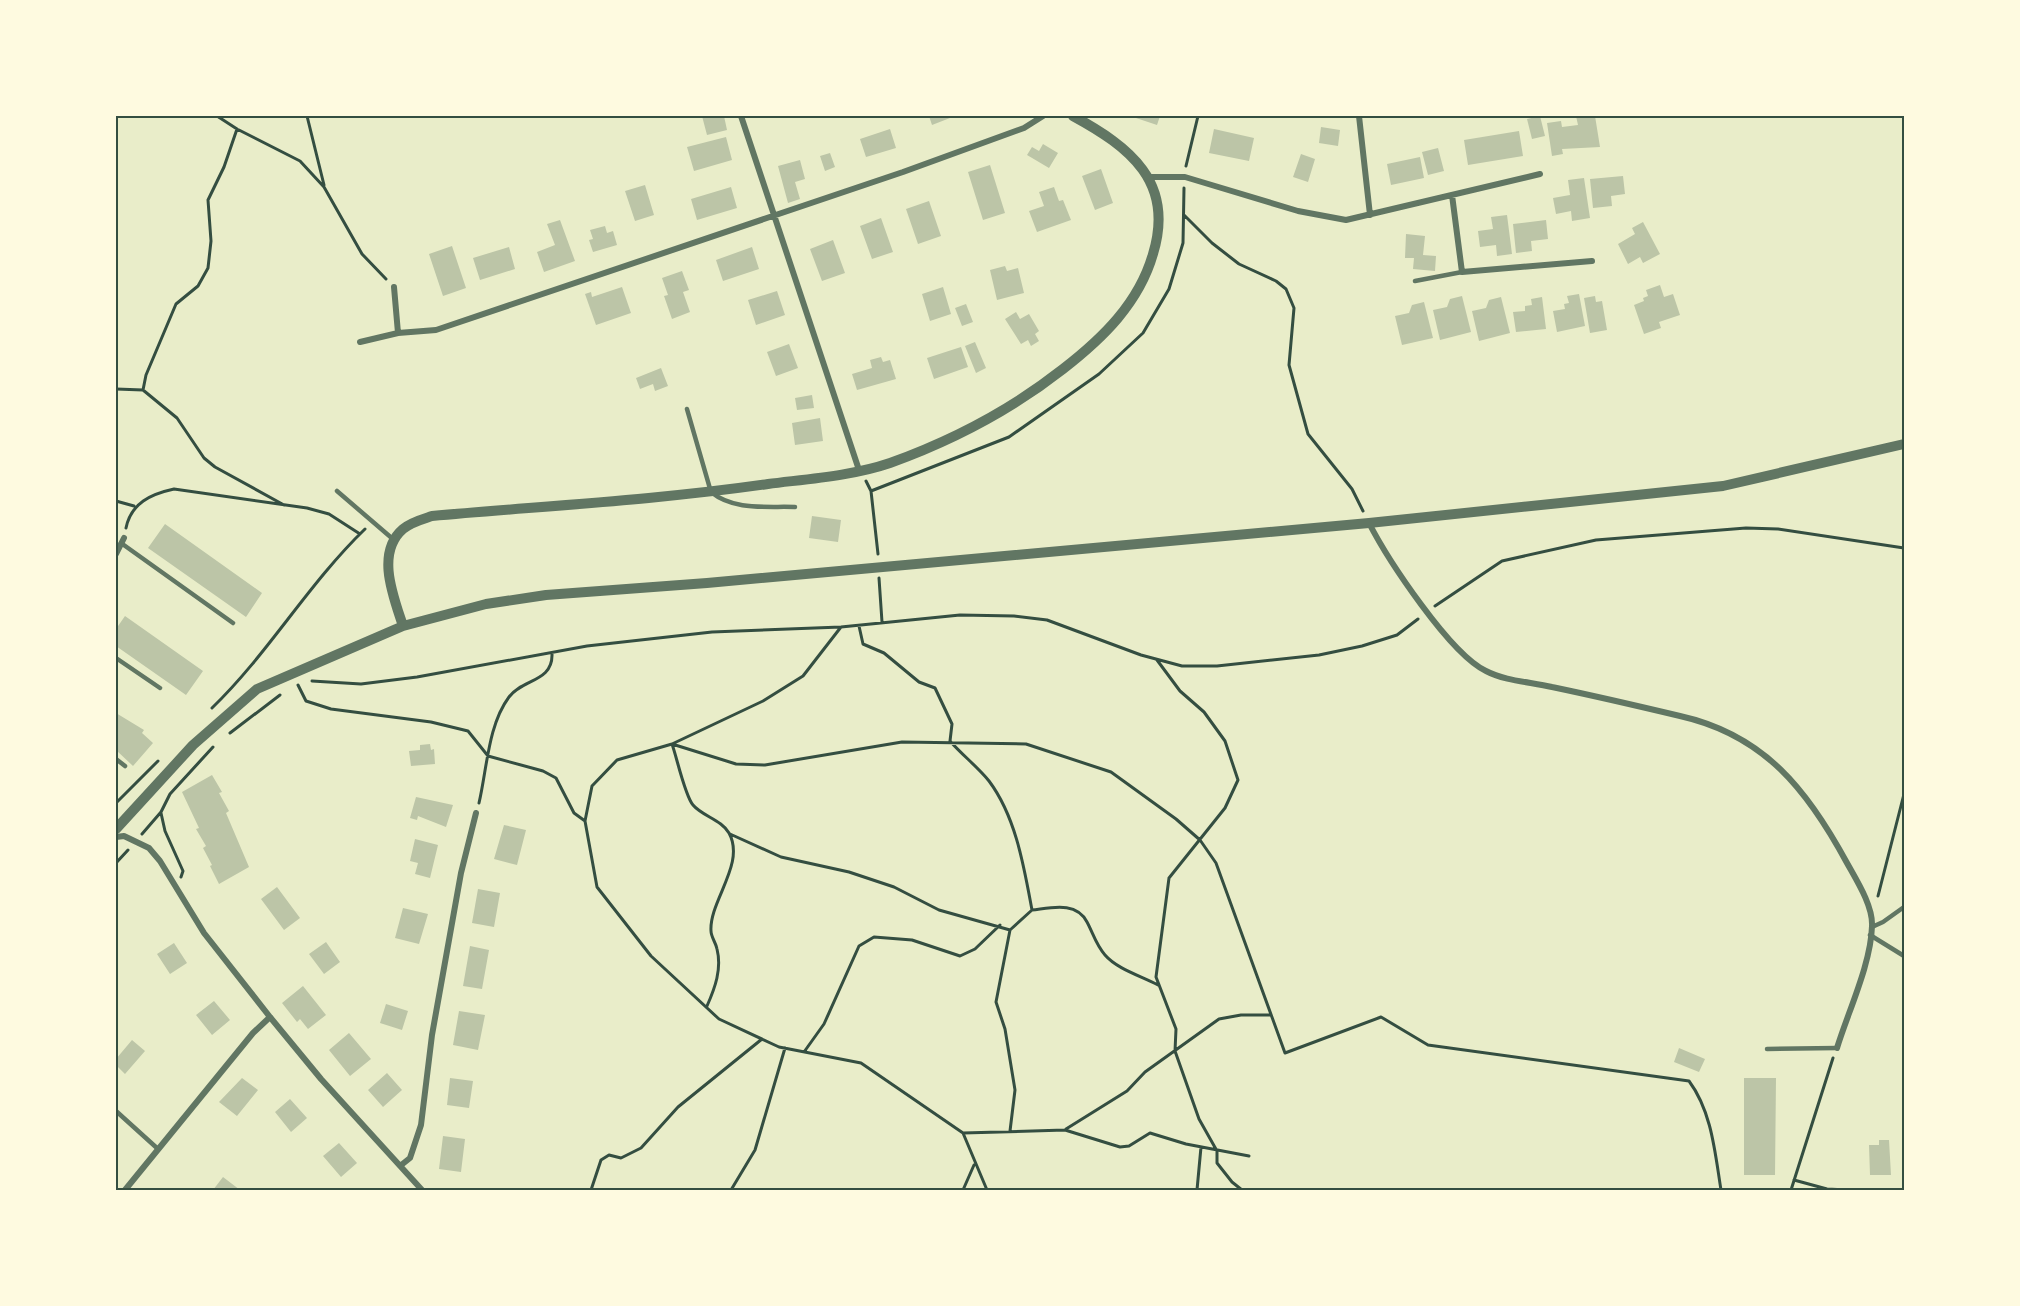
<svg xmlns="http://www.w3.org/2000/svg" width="2020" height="1306" font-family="'IBM Plex Serif',serif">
<rect width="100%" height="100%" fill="#e9edc9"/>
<path fill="#bcc5a7" d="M702,116H724L727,130L707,135Z
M929,116H949L950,118L932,125Z
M1130,116H1160L1157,125Z
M1540,116L1545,136L1532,139L1527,119Z
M1576,116H1595L1600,147L1562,149L1563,154L1552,156L1547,123L1561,121L1562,127L1578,125Z
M1321,127L1340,130L1338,146L1319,143Z
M890,129L896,148L866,157L860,139Z
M1214,129L1254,138L1249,161L1209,153Z
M1519,131L1523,156L1468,165L1464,140Z
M726,137L732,160L694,171L687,147Z
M1043,144L1058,153L1049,168L1027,155L1032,147L1039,151Z
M1438,148L1444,171L1428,175L1422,152Z
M830,153L835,167L825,171L820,156Z
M1301,154L1315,159L1308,182L1293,177Z
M1420,157L1424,178L1391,185L1387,164Z
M800,160L805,179L795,182L800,199L788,203L778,166Z
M990,165L1005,213L983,220L968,172Z
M1101,169L1113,203L1095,210L1082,176Z
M1623,176L1625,194L1611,196L1612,206L1593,208L1590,179Z
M1584,178L1590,218L1572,221L1571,211L1556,214L1553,198L1570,195L1568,180Z
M645,185L654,215L635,221L625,191Z
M731,187L737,208L697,220L691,199Z
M1054,187L1059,201L1063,200L1071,220L1037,232L1029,211L1044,206L1039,192Z
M929,201L941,236L918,244L906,209Z
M1507,215L1512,254L1497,256L1496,245L1480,247L1478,231L1493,229L1491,217Z
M881,218L893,252L872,259L860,226Z
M560,220L575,261L544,272L537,252L555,245L547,224Z
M1546,220L1548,239L1531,241L1532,251L1516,253L1513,224Z
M1643,222L1660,254L1643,263L1640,257L1628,264L1618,244L1635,234L1632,228Z
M605,226L607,233L613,231L617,245L593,252L589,240L593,239L590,230Z
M1406,234L1425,236L1423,255L1436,256L1435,271L1413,269L1414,258H1405Z
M833,240L845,273L822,281L810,249Z
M452,246L466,288L443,296L429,254Z
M509,247L515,269L480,280L473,258Z
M752,247L759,269L723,281L716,260Z
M1005,266L1007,271L1018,268L1024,293L997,300L990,270Z
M682,271L689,290L683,292L690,312L672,319L664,296L668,295L662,278Z
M1660,285L1664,297L1673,294L1680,315L1659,322L1661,328L1644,334L1634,305L1644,301L1643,298L1648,296L1646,290Z
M622,287L631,313L596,325L585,294L591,292L592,297Z
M943,287L951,314L930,321L922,294Z
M777,291L785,315L756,325L748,300Z
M1579,294L1585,326L1557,332L1553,311L1565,309L1564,304L1569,303L1567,296Z
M1462,296L1471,332L1440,340L1433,310L1447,307L1450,299Z
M1595,296L1596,302L1602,301L1607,330L1590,333L1584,298Z
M1501,297L1510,333L1479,341L1472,311L1486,308L1489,300Z
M1542,297L1546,329L1516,332L1513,312L1525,311V306L1532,305L1531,299Z
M1424,302L1433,338L1402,345L1395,316L1409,313L1412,305Z
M966,304L973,322L962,326L955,308Z
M1016,312L1020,319L1029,314L1039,331L1035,334L1039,341L1031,346L1028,340L1021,344L1005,319Z
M975,342L986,368L976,373L965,346Z
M789,344L798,368L776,376L767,352Z
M961,347L968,367L934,379L927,358Z
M881,357L883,362L890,360L896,379L857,390L852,374L872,368L870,360Z
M661,368L668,386L655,391L653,384L640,389L636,378Z
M812,395L814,408L797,410L795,398Z
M820,418L823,441L795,445L792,423Z
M812,516L841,520L838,542L809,538Z
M165,524L262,593L246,617L148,548Z
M125,616L203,671L186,695L116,646V629Z
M116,713L144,730L142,733L153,743L133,766L116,750Z
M430,744L431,750L434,749L435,764L411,766L409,751L420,750V745Z
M212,775L222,792L219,793L229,811L226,813L249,867L219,884L210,866L212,865L203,848L206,846L196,829L199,828L182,792Z
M416,797L453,805L446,827L418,816L417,820L410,818Z
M504,825L526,830L517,865L494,859Z
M415,839L438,845L430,878L415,874L418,863L410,861Z
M277,887L300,918L284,930L261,899Z
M478,889L500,893L494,927L472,923Z
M403,908L428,914L419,944L395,938Z
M326,942L340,962L324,974L309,954Z
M174,943L187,963L170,974L157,954Z
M470,946L489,950L482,989L463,986Z
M303,986L326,1015L308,1029L300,1019L297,1022L282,1003Z
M214,1001L230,1020L212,1035L196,1015Z
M386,1004L408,1011L402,1030L380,1023Z
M459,1011L485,1015L478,1050L453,1045Z
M349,1033L371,1059L350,1076L329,1050Z
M132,1040L145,1051L125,1074L116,1065V1059Z
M1679,1048L1705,1059L1699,1072L1674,1062Z
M387,1073L402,1090L383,1107L368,1090Z
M242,1078L258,1090L237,1116L219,1102Z
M450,1078L473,1081L469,1108L447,1105Z
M1744,1078H1776L1775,1175H1744Z
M290,1099L307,1118L291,1132L275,1112Z
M443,1136L465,1139L461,1172L439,1169Z
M1879,1140H1889L1891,1175H1870L1869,1145H1879Z
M339,1143L357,1163L341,1177L323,1156Z
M223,1177L240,1190H213Z"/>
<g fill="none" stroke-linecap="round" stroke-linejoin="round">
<path stroke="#344e41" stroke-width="3" d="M217,116L237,129L300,161L324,187L362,254L386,279
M307,116L324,185
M237,129L224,167L208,200L211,241L208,268L198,286L176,304L146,375L143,390L177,418L204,458L215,467L284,505
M1186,166L1198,116
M1184,215L1212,243L1239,264L1276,281L1286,289L1294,308L1289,365L1308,434L1352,489L1363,511
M116,389L143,390
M866,481L871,491L878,554
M871,491L1009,437L1099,374L1143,333L1169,289L1183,243L1184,188
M116,501L134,506
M126,528C131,503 151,494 174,489L307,508L329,514L360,534
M879,578L882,622
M1435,606L1502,561L1596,540L1746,528L1778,529L1904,548
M859,626L863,644L884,653L919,682L935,688L952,724L950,741C962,755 978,767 989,781C1016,817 1024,867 1032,910L1010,930L996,1002L1005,1029L1015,1090L1010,1131
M1157,660L1180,691L1204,712L1225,741L1238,780L1225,808L1169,878L1156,977L1176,1029L1175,1051L1199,1119L1217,1151V1163L1232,1182L1242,1190
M312,681L361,684L417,677L587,646L712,632L841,627L960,615L1014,616L1047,620L1141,655L1182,666H1217L1319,655L1362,646L1397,635L1418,619
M298,685L306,701L331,709L431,722L468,731L488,756L543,771L556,778L574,813L585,821L597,887L651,956L719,1019L779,1047L861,1063L963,1133L987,1190
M212,708C268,654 308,584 365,529
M230,733L280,695
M672,744L736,764L765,765L902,742L1026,744L1111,772L1176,819L1200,840L1216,863L1285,1053L1381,1017L1428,1045L1689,1081C1712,1112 1715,1153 1721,1190
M672,744C677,758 685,796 693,805C702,816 722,820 729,833C746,864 709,901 711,931C711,937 716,943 717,949C722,969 715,988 707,1006
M116,803L158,761
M479,803C487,769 488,725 509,697C522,679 553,682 552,654
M161,813L165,831L183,871L181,877
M585,821L592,786L617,760L672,744L763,701L803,676L841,627
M142,834L161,812L170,794L213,747
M730,834L781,857L849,872L894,887L939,910L1010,930
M116,863L128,850
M1878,896L1904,794
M1032,910C1051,908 1076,901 1087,922C1093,933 1096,945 1105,955C1117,969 1141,976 1158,985
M804,1052L824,1024L859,946L874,937L912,940L960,956L975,949L1000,925
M1066,1129L1127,1091L1145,1072L1219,1019L1241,1015H1271
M963,1133L1065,1130L1120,1147L1129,1146L1150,1133L1186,1144L1249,1156
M1794,1180L1827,1189L1847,1190
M591,1190L601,1160L609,1155L621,1158L641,1148L678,1107L762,1039
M731,1190L755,1150L785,1048
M963,1190L974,1165
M1197,1190L1201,1147
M1791,1190L1833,1058"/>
<path stroke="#617663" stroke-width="4.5" d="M1415,281L1462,272
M687,409L711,492C734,511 767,506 795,507
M337,491L394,540
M121,543L233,623
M116,658L160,688
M116,759L125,766
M1872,927L1883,922L1904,907
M1870,935L1904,956
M1767,1049L1837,1048
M116,1111L158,1149"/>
<path stroke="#617663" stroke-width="6" d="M741,116L859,470
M1359,116L1370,215
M1150,177H1185L1298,211L1346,220L1540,174
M1452,195L1462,272L1592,261
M394,287L398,333
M360,342L398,333L436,330L903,172L1024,128L1043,116
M1369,523C1388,560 1450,654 1486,671C1505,681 1531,682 1552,687C1595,696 1638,706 1680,716C1765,735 1808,791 1847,863C1857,881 1873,906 1872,926C1871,964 1848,1012 1837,1048
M116,554L124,538
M116,837L124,836L149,848L160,861L204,933L270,1017L321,1079L422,1190
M400,1166L410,1158L421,1125L432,1035L461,873L476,813
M125,1190L253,1033L270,1017"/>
<path stroke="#617663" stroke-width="10" d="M403,626C394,598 375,553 403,529C411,522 423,519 432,516C544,506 657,500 768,484C807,479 852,476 890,463C951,441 1012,409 1063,369C1103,338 1139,303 1153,254C1175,182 1130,147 1073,116
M116,829L193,745L257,689L403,626L486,604L546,595L707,583L1369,523L1723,486L1904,444"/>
</g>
<rect width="2020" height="1306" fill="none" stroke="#fefae0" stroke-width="234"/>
<rect x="117" y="117" width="1786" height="1072" fill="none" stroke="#344e41" stroke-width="2"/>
</svg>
